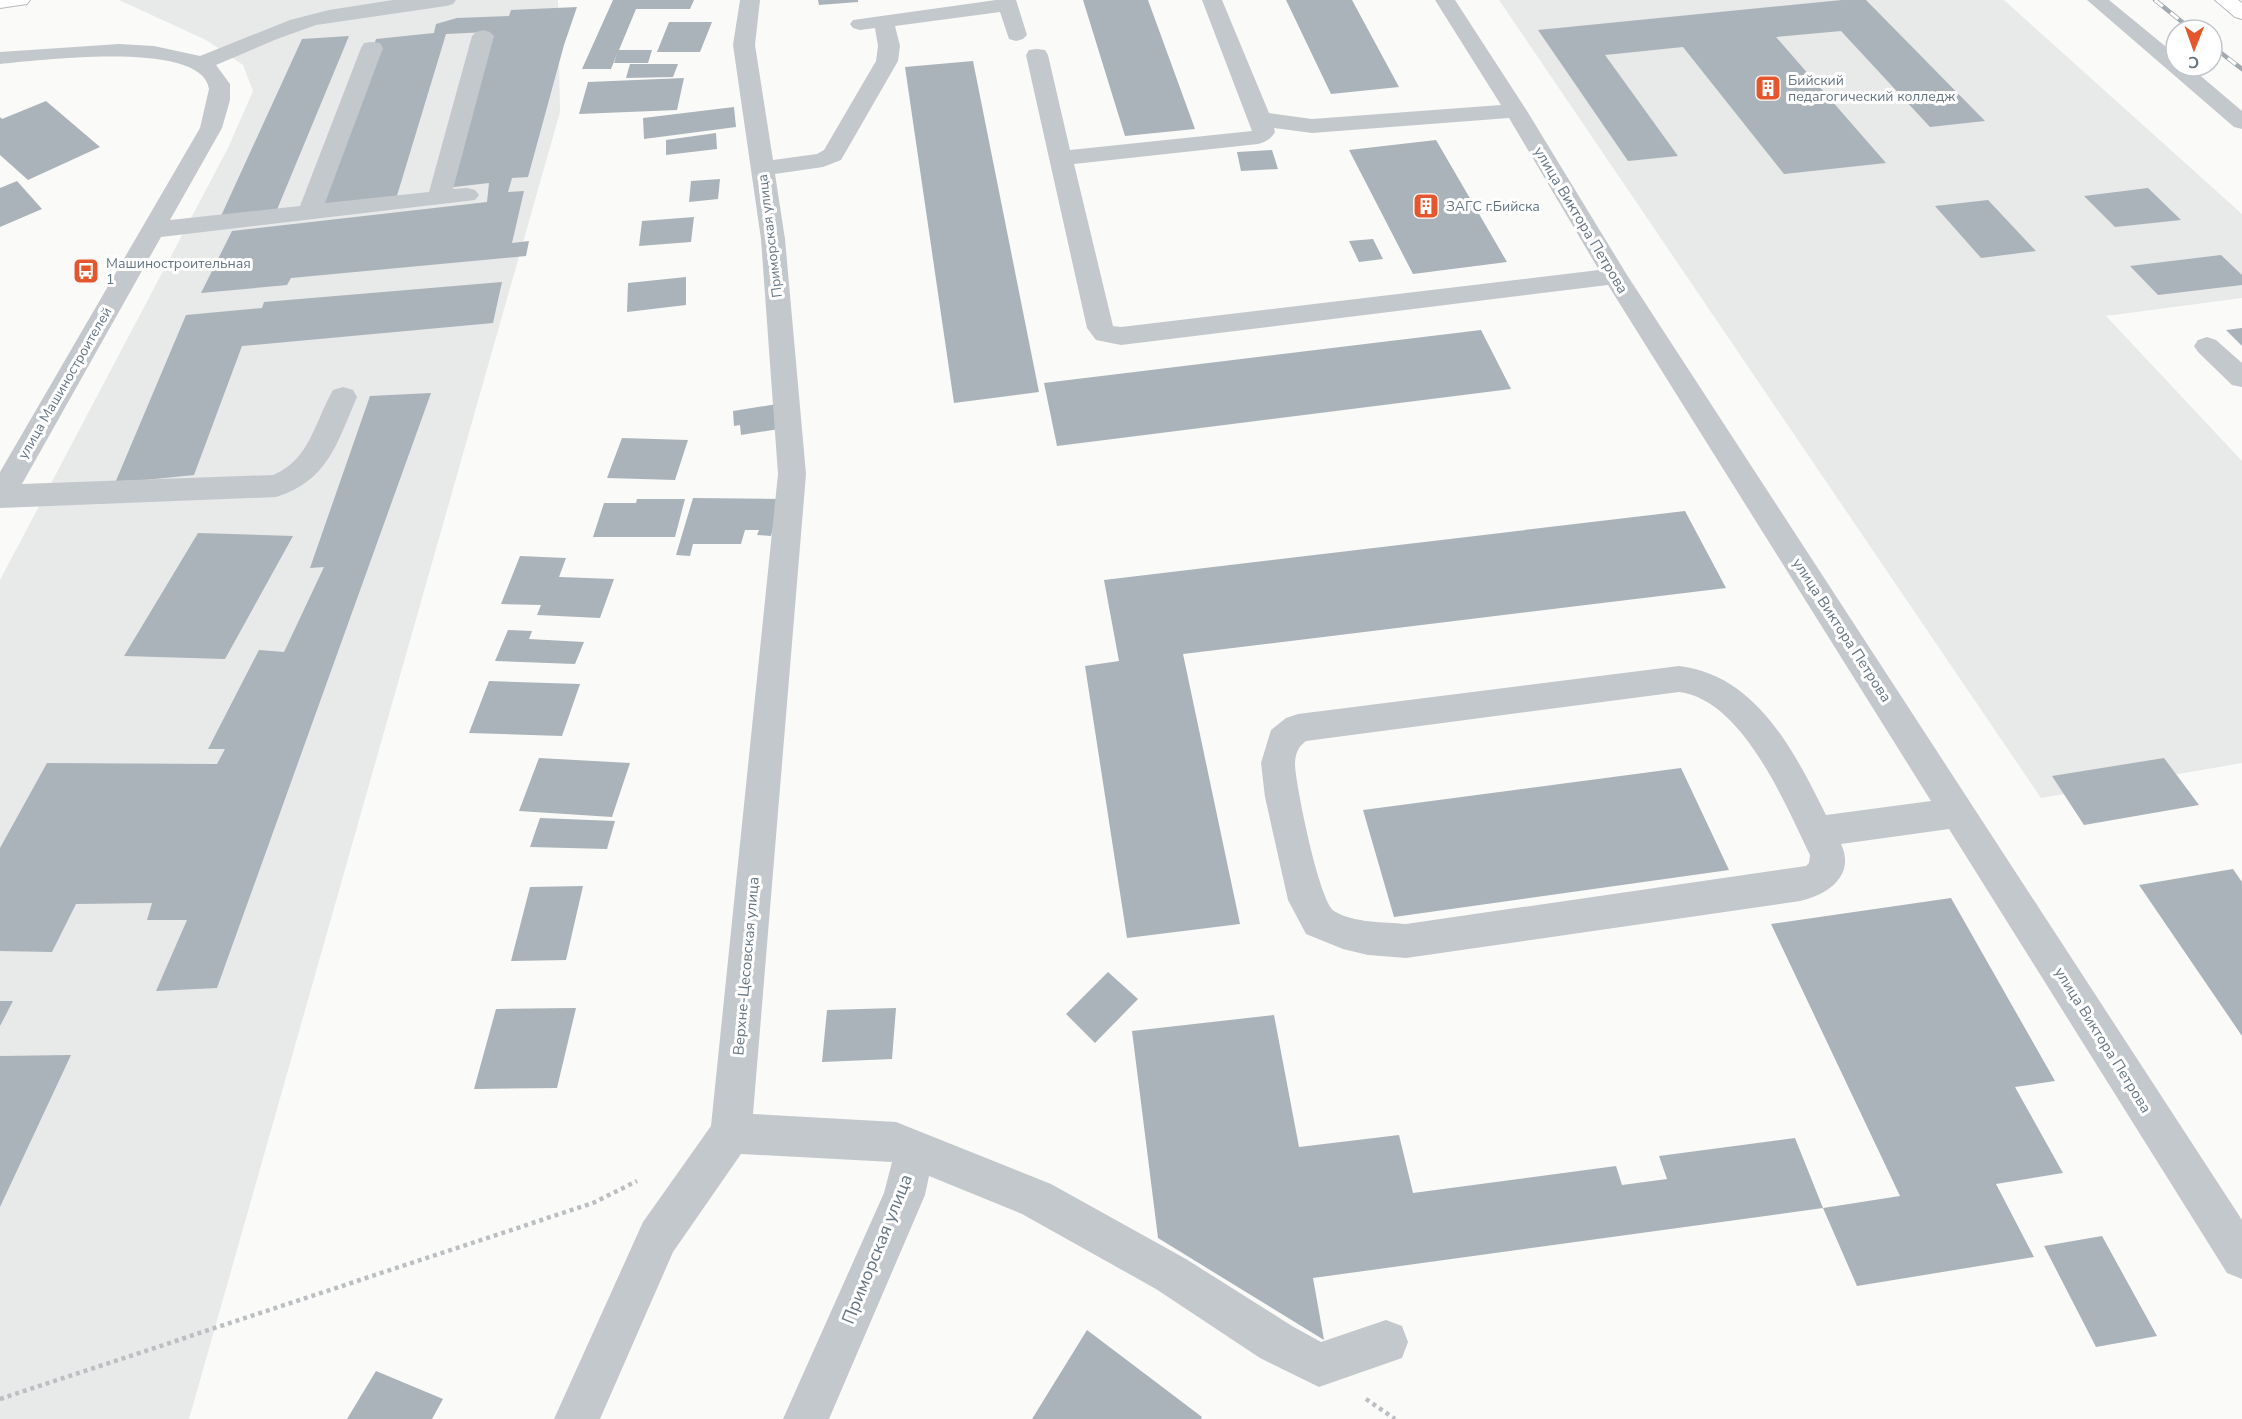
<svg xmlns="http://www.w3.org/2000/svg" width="2242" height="1419" font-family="'Nunito Sans',sans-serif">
<rect width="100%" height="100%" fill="#fafaf8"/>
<path fill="#e8e9e9" d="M119,0H558L560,112L189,1419H0V580L228,148L253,91L243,65L206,40Z
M1499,0H2004L2242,214V298L2106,316L2242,461V763L2041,798Z"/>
<path fill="#aab3b9" d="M613,0H694L690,9H636L619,50H652L648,63H614L617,54L611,69H582Z
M818,0H858V2L819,5Z
M1083,0H1148L1195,129L1125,136Z
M1286,0H1352L1399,87L1331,94Z
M1842,0H1866L1985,121L1930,127L1841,31L1776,37L1886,163L1784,174L1683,47L1605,55L1678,156L1628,161L1538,30Z
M577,7L564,45L528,177L512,178L508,192L524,191L512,243L529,241L526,256L291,278L287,285L201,293L232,231L487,202L489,183L445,188L488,32L446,34L396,199L320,206L376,39L434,33L436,24L457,18L509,16L511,10Z
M669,22H712L700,52H657Z
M349,36L276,212L221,216L302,39Z
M973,61L1039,392L954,403L905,67Z
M630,64H678L673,77L626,78Z
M684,78L677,110L579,114L588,82Z
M46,101L100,147L28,180L0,155V117L2,119Z
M734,107L736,127L644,139L643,118Z
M716,133L717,149L666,155V140Z
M1436,140L1507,262L1413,274L1349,150Z
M1272,150L1278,169L1241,171L1237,152Z
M720,179L718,199L689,202L691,181Z
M17,181L42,209L0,227V188Z
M2148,188L2181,220L2115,227L2084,196Z
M1988,200L2036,251L1981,258L1935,206Z
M694,217L691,242L639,246L642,221Z
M1373,239L1383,259L1359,262L1349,241Z
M2221,255L2242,275V285L2158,295L2130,266Z
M686,277V305L627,312L628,283Z
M502,282L493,323L242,346L194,475L115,483L186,315L262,308L264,302Z
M2242,328V346L2226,330Z
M1481,330L1511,389L1057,446L1044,383Z
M431,393L217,988L156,991L187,920H147L152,903L76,904L52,952L0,951V848L47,763L217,764L225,749H208L259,650L284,652L324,567L310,568L370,396Z
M777,404L779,429L741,435L740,425L734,426L733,411Z
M622,438L688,440L675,480L607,478Z
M693,498L780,499L771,536L757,535L759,530H745L741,544H693L690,556L676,555Z
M637,499H685L675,537H593L604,503H636Z
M1685,511L1726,588L1183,654L1240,924L1127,938L1085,666L1119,661L1104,580Z
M198,533L293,536L225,659L124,656Z
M520,556L566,558L559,577L614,579L600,618L537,615L541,605L501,604Z
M508,630L532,631L529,639L584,642L575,664L495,661Z
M489,681L580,684L562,736L469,733Z
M539,758L630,763L612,817L519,811Z
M2164,758L2199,805L2084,825L2052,776Z
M1681,768L1729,870L1394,917L1363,810Z
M540,818L615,821L607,849L530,847Z
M2233,869L2242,882V1036L2139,885Z
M583,886L566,960L511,961L530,887Z
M1951,898L2055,1081L2015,1087L2063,1173L1996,1184L2034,1257L1857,1286L1823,1208L1900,1196L1771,924Z
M1108,972L1138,999L1095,1043L1066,1014Z
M0,1001H13L0,1026Z
M576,1008L557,1088L474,1089L496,1009Z
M896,1008L892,1059L822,1062L827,1010Z
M1274,1015L1299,1147L1399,1135L1413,1193L1616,1166L1622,1185L1667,1179L1659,1156L1795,1138L1823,1208L1313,1278L1324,1340L1158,1238L1132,1031Z
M71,1055L0,1207V1056Z
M2102,1236L2157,1336L2096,1347L2044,1246Z
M1087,1330L1202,1417L1201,1419H1032Z
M376,1371L443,1399L432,1419H347Z"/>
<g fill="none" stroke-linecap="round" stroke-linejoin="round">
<g stroke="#b5babe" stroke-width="2">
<path id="major" d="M0,0H30L27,4L0,8Z
M2215,0H2238L2242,3V19L2235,17Z"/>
</g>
<path stroke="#bbbfc2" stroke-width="4.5" stroke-dasharray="4 4" stroke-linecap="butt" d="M0,1399L593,1203L637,1181
M1366,1399L1395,1419"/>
<path fill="#c3c8cc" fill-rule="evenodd" d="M393,0H456L453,4L446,6L316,25L277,39L216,65L230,84V100L222,128L170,220L300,206L361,48L364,43L372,42L380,43L383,48L325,203L429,192L472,36L476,32L483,30L490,32L494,36L453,189L467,188L475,190L479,195L475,200L161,237L22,484L273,475C310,460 315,421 333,390L343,387L353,390L357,397C337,443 328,481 276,497L0,508V472L200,128L209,89C202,39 36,61 0,64V52L119,44L154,46L200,56L290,20L329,10Z
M740,0H760L755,45L773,160L817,154L824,150L876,61L878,46L875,28L860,30L853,28L850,24L853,20L996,0H1016L1027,35L1023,39L1016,41L1009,39L1000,12L895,26L900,46L898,61L841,160L823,167L775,174L785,239L806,474L753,1114L896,1122L1051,1184L1186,1259L1292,1326L1321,1342L1386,1320L1402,1326L1408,1342L1402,1358L1319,1387L1260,1358L1156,1289L1022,1214L929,1176L925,1195L829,1419H783L884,1193L892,1162L741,1154L673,1252L600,1419H554L643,1222L711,1126L778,474L761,239L733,45Z
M1202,0H1222L1269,113L1312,119L1501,105L1435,0H1455L1527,111L1627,275L2242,1220V1279L2227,1273L1949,829L1841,844C1856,876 1827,895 1800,901L1406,958L1368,955L1343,949L1306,934L1288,900L1265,797L1261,763L1271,730L1286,718L1298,714L1679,666C1757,675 1795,753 1826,815L1931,801L1608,285L1121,345L1096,340L1087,328L1026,55L1029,50L1037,49L1045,50L1048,55L1070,150L1252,131ZM1509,118L1599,270L1121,327L1113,326L1074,164L1258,144C1266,142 1271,139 1275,132L1274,128L1312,133ZM1679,692C1743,700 1785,804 1810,855L1809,863L1806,866L1406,924C1384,922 1353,923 1334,911C1319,901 1296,786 1295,765C1295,754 1298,747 1306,741Z
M2087,0H2109L2176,55V66H2189L2242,111V129L2234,127Z
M2207,337L2216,340L2242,363V387L2232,385L2198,352L2194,346L2198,340Z"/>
<use href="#major" fill="#fff" fill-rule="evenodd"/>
<g stroke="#a2aab0" stroke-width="4.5">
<path id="rail" d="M2155,0L2192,30
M2212,46L2242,69"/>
</g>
<use href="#rail" stroke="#fff" stroke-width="3" stroke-dasharray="10" stroke-linecap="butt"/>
</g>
<defs>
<g id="building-square" transform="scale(1.35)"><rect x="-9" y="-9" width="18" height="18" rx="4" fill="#e4572e" stroke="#fff"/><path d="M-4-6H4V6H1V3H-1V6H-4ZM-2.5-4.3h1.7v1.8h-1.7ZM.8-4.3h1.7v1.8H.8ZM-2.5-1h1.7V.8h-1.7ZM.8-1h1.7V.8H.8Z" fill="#fff"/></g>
<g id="bus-square" transform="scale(1.35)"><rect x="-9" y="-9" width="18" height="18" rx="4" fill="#e4572e" stroke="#fff"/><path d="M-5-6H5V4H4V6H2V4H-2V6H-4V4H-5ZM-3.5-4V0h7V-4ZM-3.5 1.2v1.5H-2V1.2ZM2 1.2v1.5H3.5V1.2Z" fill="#fff"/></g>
</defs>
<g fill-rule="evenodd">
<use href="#building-square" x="1768" y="88"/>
<use href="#building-square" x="1426" y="206"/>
<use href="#bus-square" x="86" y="271"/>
</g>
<g text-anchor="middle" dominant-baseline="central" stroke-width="6" stroke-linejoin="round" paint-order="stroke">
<g font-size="14" fill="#657683" stroke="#fff" text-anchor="start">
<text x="1788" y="80">Бийский<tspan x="1788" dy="16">педагогический колледж</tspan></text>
<text x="1446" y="206">ЗАГС г.Бийска</text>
<text x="106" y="263">Машиностроительная<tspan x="106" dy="16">1</tspan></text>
</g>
<g font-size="14" fill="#657683" stroke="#fff">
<text transform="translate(770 236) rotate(-97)">Приморская улица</text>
<text transform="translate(65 383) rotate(-60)">улица Машиностроителей</text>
</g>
<g font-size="15" fill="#657683" stroke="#fff">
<text transform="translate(1581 220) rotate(59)">улица Виктора Петрова</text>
<text transform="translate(1842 630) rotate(57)">улица Виктора Петрова</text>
<text transform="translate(746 966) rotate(-85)">Верхне-Цесовская улица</text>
<text transform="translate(2103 1040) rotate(58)">улица Виктора Петрова</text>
</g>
<g font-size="18" fill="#657683" stroke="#fff">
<text transform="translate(877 1249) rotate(-68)">Приморская улица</text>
</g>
</g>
<g transform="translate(2194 48) rotate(181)"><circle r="28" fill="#ffffff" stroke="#c1c8cd" stroke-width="1.5"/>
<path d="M0-4.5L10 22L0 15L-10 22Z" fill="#e4572e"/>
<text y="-9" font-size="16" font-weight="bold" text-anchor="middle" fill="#657683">С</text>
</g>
</svg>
